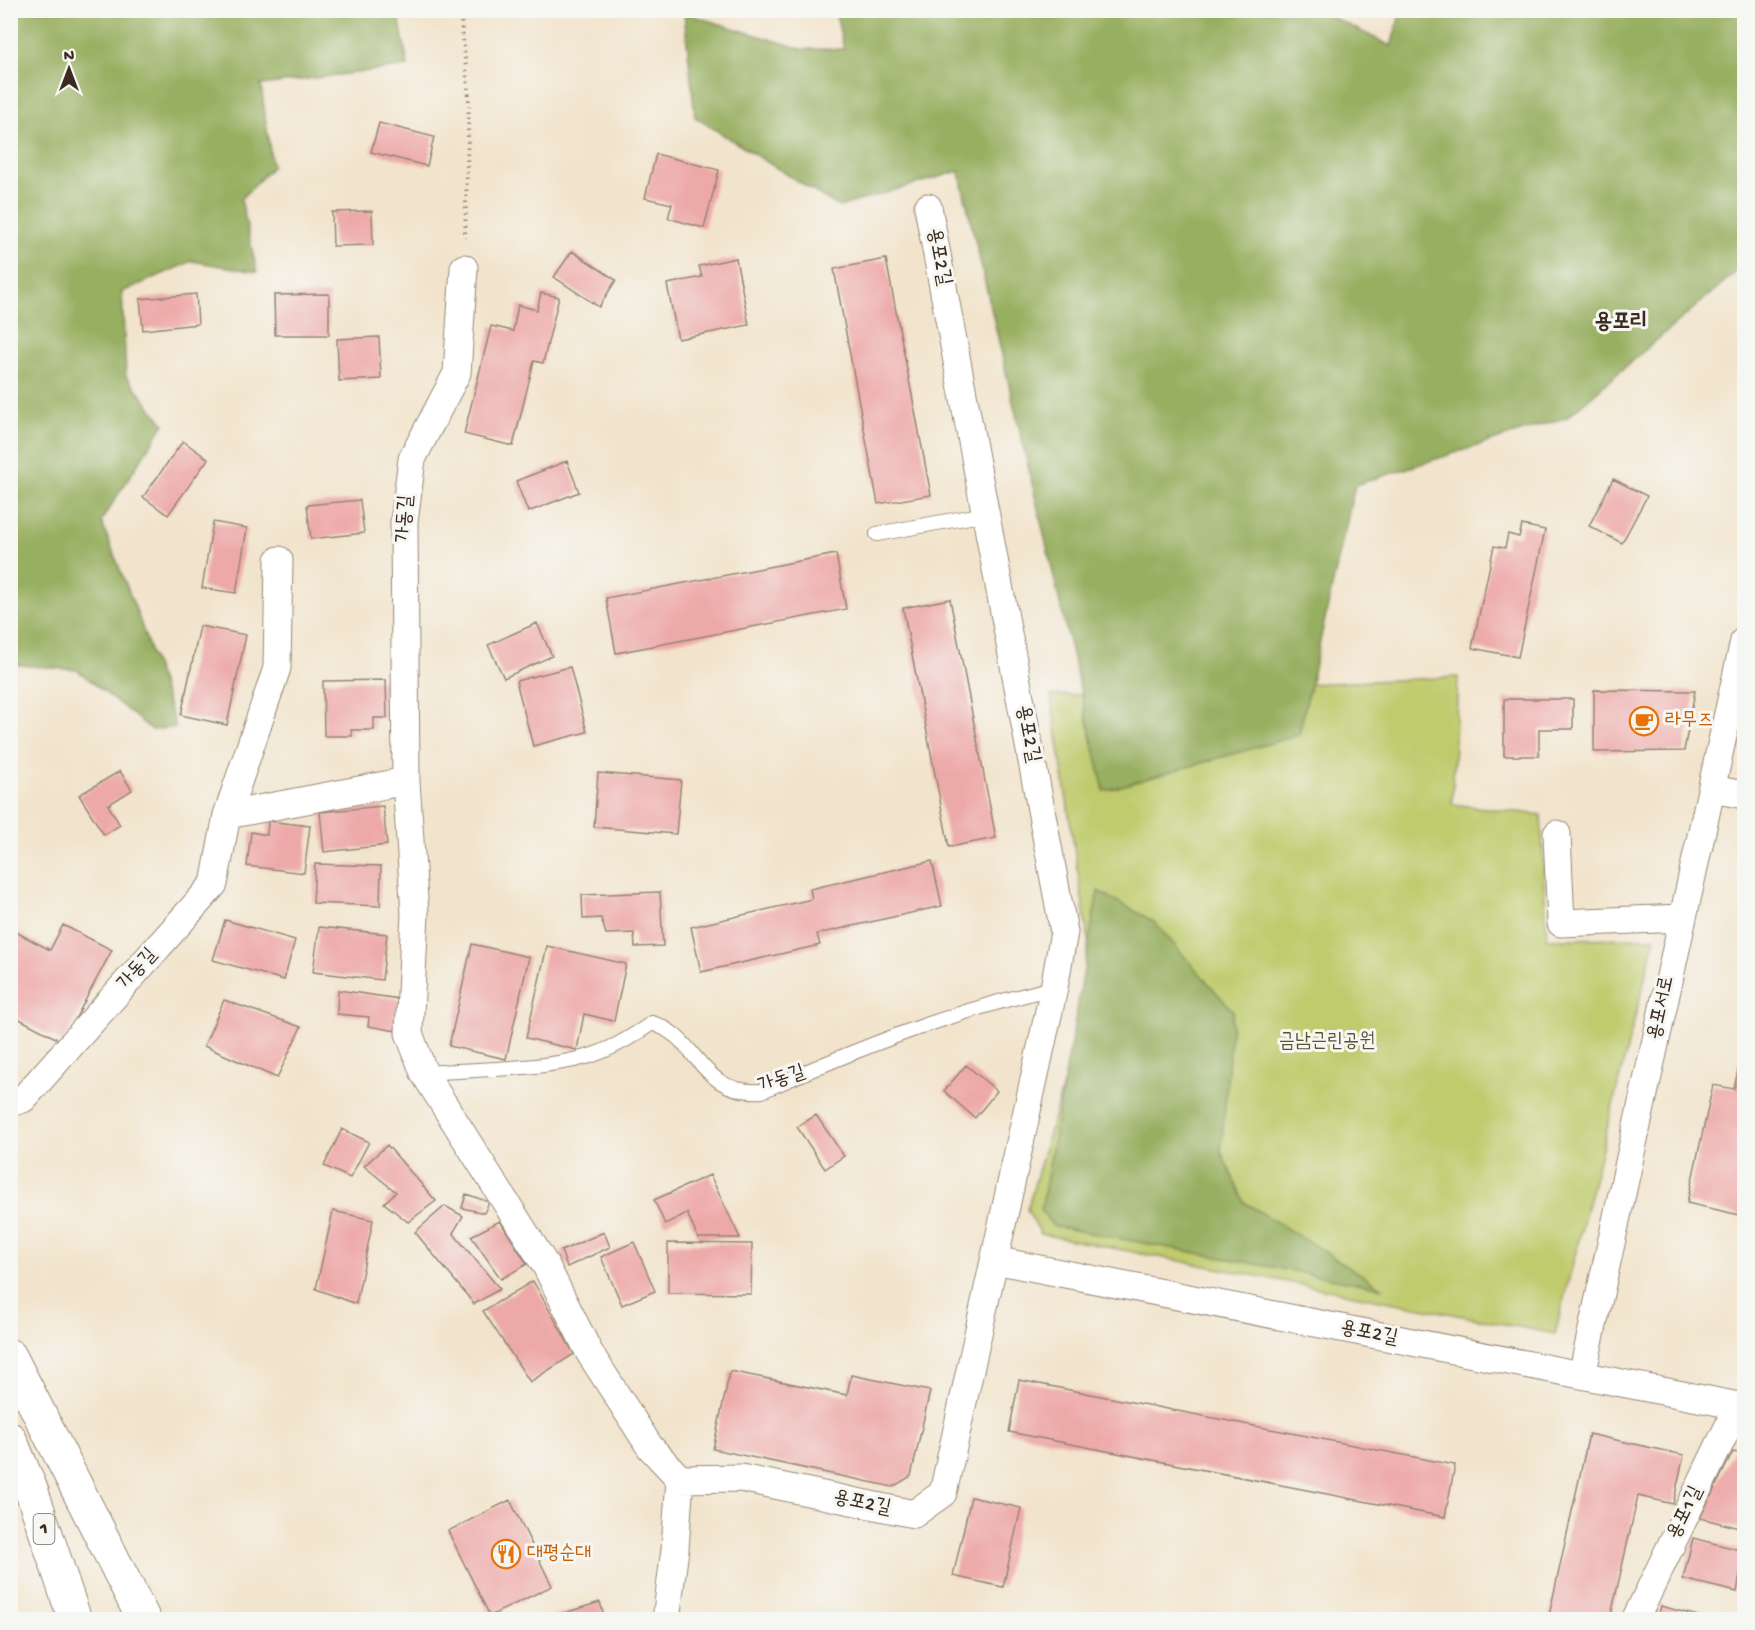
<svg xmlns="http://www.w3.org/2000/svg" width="1755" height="1630" font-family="'Gochi Hand','Poor Story',sans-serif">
<rect width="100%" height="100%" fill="#f6f6f2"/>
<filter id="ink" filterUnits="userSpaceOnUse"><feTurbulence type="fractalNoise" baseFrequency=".0167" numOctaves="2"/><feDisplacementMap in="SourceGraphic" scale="12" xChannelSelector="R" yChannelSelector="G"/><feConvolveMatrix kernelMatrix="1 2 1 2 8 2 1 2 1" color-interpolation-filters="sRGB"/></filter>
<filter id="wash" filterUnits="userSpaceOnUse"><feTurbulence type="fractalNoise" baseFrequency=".008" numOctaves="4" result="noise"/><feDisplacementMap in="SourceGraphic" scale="24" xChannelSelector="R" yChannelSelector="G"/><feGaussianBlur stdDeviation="1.35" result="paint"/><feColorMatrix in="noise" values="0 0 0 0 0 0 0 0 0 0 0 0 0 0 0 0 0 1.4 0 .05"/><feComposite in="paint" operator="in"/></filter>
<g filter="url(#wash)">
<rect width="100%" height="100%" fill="#f2e4cc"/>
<path fill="#bfcb6d" stroke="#7d7a46" stroke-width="1.5" d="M1458,677L1452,804L1541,815L1547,939L1655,938L1555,1334L1041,1234L1027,1210L1094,978L1051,696Z"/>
<path fill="#97af60" stroke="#696c3f" stroke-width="1.5" d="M10,11H398L408,66L261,85L272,167L241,199L257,272L192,261L122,292L126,376L164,424L101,521L138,615L176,727L152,730L77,670L11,664Z
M835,11H1320L1391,46L1401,11H1744V265L1567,417L1355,485L1299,735L1104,791L959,171L839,207L695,117L684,13L802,49H844Z
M1098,891L1153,921L1233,1011L1221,1152L1244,1202L1383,1288L1053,1226L1041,1210Z"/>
<g id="blocks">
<path fill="#eda9a8" d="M379,123L434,137L427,166L371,152Z
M656,154L719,170L704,228L668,218L672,204L645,198Z
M372,211L373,245L333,246L332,212Z
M572,251L616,280L599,307L554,277Z
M736,258L749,325L678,339L667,284L702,277L699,266Z
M886,259L931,495L878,504L834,269Z
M541,293L559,297L543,363L534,361L513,446L464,434L491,326L513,331L518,305L537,310Z
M196,294L198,324L143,330L140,299Z
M329,294V335H275L274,295Z
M379,337L381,379L339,381L337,339Z
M183,441L208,459L168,515L143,497Z
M567,461L579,492L528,512L516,481Z
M1613,479L1647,496L1622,543L1589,526Z
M360,500L364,533L311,539L307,505Z
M213,522L247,528L236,593L202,588Z
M1522,525L1545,530L1518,657L1472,648L1494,546L1505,548L1508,534L1519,537Z
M836,554L846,609L616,653L606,598Z
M950,599L996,838L949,847L903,608Z
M537,623L552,656L504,678L488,645Z
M200,626L246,635L227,725L181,715Z
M570,667L587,732L533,746L516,681Z
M386,680L387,718H374V730H351L352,736H324L323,681Z
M1594,690L1695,691L1684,751L1594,752Z
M1504,699H1573V729H1539V756H1504Z
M120,771L132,790L108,805L120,825L104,835L79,795Z
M598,773L681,780L676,834L594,827Z
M383,806L387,845L324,852L320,812Z
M268,821L310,826L304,873L247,866L251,832L267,835Z
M932,861L942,906L817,934L820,945L701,972L691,927L812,899L810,889Z
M315,864L381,866L380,906L313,903Z
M660,892L663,946L635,947L634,933L606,934L601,918L583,919L582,895Z
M225,920L295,940L284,980L213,960Z
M63,925L112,950L63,1042L10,1014V929L50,950Z
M319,927L387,934L382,980L313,972Z
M472,944L529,957L506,1059L449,1046Z
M547,946L626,964L614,1021L584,1014L577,1050L526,1038Z
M338,990L399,999L397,1031L368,1026L369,1017L337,1014Z
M224,1000L301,1027L277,1078L204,1046Z
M1744,1043V1216L1687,1203L1713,1085L1734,1089Z
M966,1065L997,1091L975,1118L944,1091Z
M816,1115L844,1156L825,1169L797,1127Z
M342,1129L369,1142L350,1178L324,1166Z
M387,1145L436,1201L408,1222L384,1203L396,1192L364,1166Z
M710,1175L740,1238H698L687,1213L665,1224L654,1200Z
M466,1194L489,1202L484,1213L462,1208Z
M445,1206L463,1216L453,1233L500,1289L474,1304L415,1232Z
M333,1211L373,1220L356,1304L316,1289Z
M500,1221L527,1264L501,1279L471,1236Z
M604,1232L610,1247L567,1267L561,1251Z
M634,1242L655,1291L622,1305L601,1257Z
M668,1243L752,1244L751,1294L668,1293Z
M533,1281L574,1354L530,1382L483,1311Z
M730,1371L847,1395L851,1375L930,1391L911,1476L893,1487L713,1449Z
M1019,1380L1455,1465L1445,1517L1009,1432Z
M1589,1434L1684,1455L1673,1504L1638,1496L1610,1620H1548Z
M1733,1452L1744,1454V1529L1700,1518Z
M971,1497L1021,1508L1003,1587L953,1576Z
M510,1500L552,1586L490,1616L448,1531Z
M1693,1538L1744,1551L1737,1592L1683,1579Z
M600,1602L605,1620H545V1619Z
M1661,1606L1709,1619V1620H1657Z"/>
</g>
</g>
<g filter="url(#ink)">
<use href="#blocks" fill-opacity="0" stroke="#968775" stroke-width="1.5"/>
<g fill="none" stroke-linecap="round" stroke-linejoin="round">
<g stroke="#968775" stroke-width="16">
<path id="lane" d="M877,534L986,514
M424,1073C473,1069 540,1070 586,1057C609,1051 632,1037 652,1023C700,1038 698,1095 762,1091C857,1049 952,1011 1054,988"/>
</g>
<g stroke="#968775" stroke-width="29">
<path id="street" d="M464,268L457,373L412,459L404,522L406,781L415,914L409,1033L424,1073L546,1266L589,1352L650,1447L680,1479
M1712,789L1744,795
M227,815L406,781
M1557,834L1561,923L1682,918
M10,1103L23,1099L214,884L227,815L277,668L279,560
M994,1260L1744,1407
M1582,1375L1744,641
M680,1479L741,1478L914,1514L943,1493L1054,988L1064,932L928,207
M666,1620L675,1549L680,1479
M1635,1620L1738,1406"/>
</g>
<g stroke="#968775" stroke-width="35">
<path id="highway" d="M10,1356L144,1620
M10,1439L32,1492L75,1620"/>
</g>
<path stroke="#968775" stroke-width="4" stroke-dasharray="1.5 4.5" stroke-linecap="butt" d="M460,10L469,97L465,238"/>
<use href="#lane" stroke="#fff" stroke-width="14"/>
<use href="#street" stroke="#fff" stroke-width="27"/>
<use href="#highway" stroke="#fff" stroke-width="33"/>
</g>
</g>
<defs>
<g id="cafe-ring" transform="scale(1.5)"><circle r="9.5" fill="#f6f6f2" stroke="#e8710a" stroke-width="1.5"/><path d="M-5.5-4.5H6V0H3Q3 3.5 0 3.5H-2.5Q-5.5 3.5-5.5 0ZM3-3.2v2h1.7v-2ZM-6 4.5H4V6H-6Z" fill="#e8710a"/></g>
<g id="restaurant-ring" transform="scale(1.5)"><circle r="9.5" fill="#f6f6f2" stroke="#e8710a" stroke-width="1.5"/><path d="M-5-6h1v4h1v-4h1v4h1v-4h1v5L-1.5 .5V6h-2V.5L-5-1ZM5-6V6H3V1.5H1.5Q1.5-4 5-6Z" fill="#e8710a"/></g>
</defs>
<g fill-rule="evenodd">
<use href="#cafe-ring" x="1644" y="721"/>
<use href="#restaurant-ring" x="506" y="1554"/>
</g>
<g text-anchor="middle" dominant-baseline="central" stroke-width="6" stroke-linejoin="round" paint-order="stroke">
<rect fill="#f6f6f2" stroke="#73675e" stroke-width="1.5" x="33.5" y="1514" width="21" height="30" rx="4.5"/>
<g font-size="18" font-weight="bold" fill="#3b2a1e">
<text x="44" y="1529">1</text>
</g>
<g font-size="20" fill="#3b2a1e" stroke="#f6f6f2">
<text transform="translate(938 257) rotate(79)">용포2길</text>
<text transform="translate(406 519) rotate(-86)">가동길</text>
<text transform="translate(1027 734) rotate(79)">용포2길</text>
<text transform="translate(138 970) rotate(-48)">가동길</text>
<text transform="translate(1662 1008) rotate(-78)">용포서로</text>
<text transform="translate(782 1080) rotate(-19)">가동길</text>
<text transform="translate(1369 1334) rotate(11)">용포2길</text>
<text transform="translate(862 1504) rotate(12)">용포2길</text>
<text transform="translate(1686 1513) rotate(-64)">용포1길</text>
</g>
<g font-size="20" fill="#c56008" stroke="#f6f6f2" text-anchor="start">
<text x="1665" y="721">라무즈</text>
<text x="527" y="1554">대평순대</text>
</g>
<g font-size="20" fill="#5c5232" stroke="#f6f6f2">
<text x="1327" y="1042">금남근린공원</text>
</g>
<g font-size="22" font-weight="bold" fill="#3b2a1e" stroke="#f6f6f2">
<text x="1621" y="323">용포리</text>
</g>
</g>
<rect width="1755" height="1630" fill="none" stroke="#f6f6f2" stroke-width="36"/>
<g transform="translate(69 69)" stroke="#f6f6f2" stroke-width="4.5" paint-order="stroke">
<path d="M0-4.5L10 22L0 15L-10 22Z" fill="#3b2a1e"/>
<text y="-9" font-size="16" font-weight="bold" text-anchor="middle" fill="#3b2a1e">N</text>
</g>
</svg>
